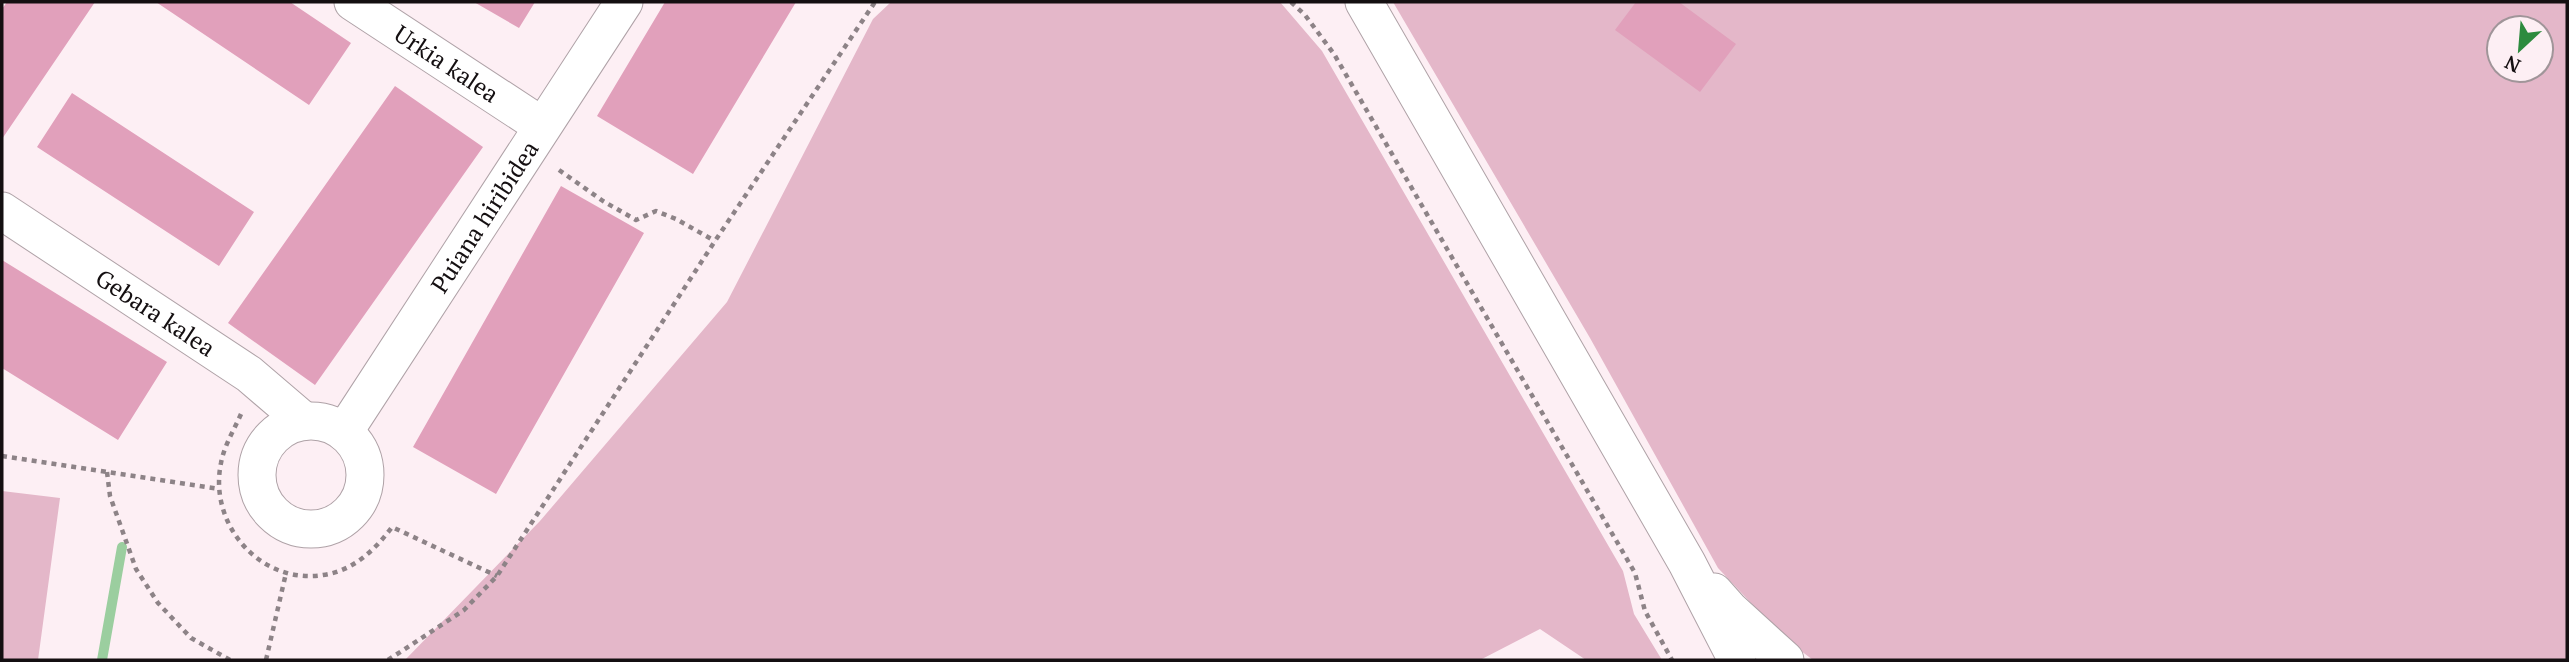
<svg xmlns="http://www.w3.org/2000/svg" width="2569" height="662" font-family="'PT Serif',serif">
<rect width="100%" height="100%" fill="#fdeff4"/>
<path fill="#e4b7c9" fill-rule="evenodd" d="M891,2H1280L1322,51L1623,571L1634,614L1662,660H1586L1540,629L1480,660H405L540,521L727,302L873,19Z
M1393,2H2567V660H1813L1784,638L1718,568L1590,338ZM2499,28H2541V70H2499Z
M2,491L60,498L38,660H2Z"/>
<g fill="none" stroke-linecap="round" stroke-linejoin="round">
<path stroke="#9bce9f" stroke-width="10" d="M102,660L122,547"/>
</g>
<path fill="#e1a0bb" d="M7,2H95L2,139V9Z
M156,2H290L351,43L309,105Z
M474,2H535L519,28Z
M665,2H796L693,174L597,116Z
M1636,2H1679L1736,44L1700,92L1615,30Z
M395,86L483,147L315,385L228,323Z
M72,93L254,212L219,266L37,147Z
M561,186L644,233L496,494L413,447Z
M2,260L167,362L118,440L2,368Z"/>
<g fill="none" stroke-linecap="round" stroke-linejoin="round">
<g stroke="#afa2a7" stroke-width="39">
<g id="minor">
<path id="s1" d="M353,2L542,126"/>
<path d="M1364,2L1687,563L1737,660"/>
<path id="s2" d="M2,211L249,374L304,421"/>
<circle cx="311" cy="475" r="54"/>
<path id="s3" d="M344,432L624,2"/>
<path d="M1714,592L1730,610L1785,660"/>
</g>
</g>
<path stroke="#8d8387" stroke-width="4.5" stroke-dasharray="5 5" stroke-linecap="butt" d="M1291,2L1305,15L1334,54L1635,573L1645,611L1672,660
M559,170L603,201L636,220L656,211L676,219L715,241
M241,414C234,430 224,446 221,463C208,525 261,585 323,575C353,571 375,550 392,527L497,576
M2,456L219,489
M107,472L110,496L136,569L158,603L191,638L230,660
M266,660L286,573
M388,660L464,610L497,576L715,241L875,2"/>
<use href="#minor" stroke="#fff" stroke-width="37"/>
</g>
<g text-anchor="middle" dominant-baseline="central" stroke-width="5" stroke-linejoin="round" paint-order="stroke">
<g font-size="24" fill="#140f11" stroke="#fdeff4">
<text stroke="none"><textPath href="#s1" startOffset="112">Urkia kalea</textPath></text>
<text stroke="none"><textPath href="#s3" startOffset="257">Puiana hiribidea</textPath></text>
<text stroke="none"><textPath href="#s2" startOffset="184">Gebara kalea</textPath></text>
</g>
</g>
<rect width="2569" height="662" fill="none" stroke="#140f11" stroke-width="7"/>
<g transform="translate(2520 49) rotate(206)"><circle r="33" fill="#fdeff4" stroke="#a09599" stroke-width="2"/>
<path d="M0-5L12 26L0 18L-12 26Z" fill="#2c8b3e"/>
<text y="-10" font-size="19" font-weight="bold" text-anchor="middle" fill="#140f11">N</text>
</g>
</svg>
